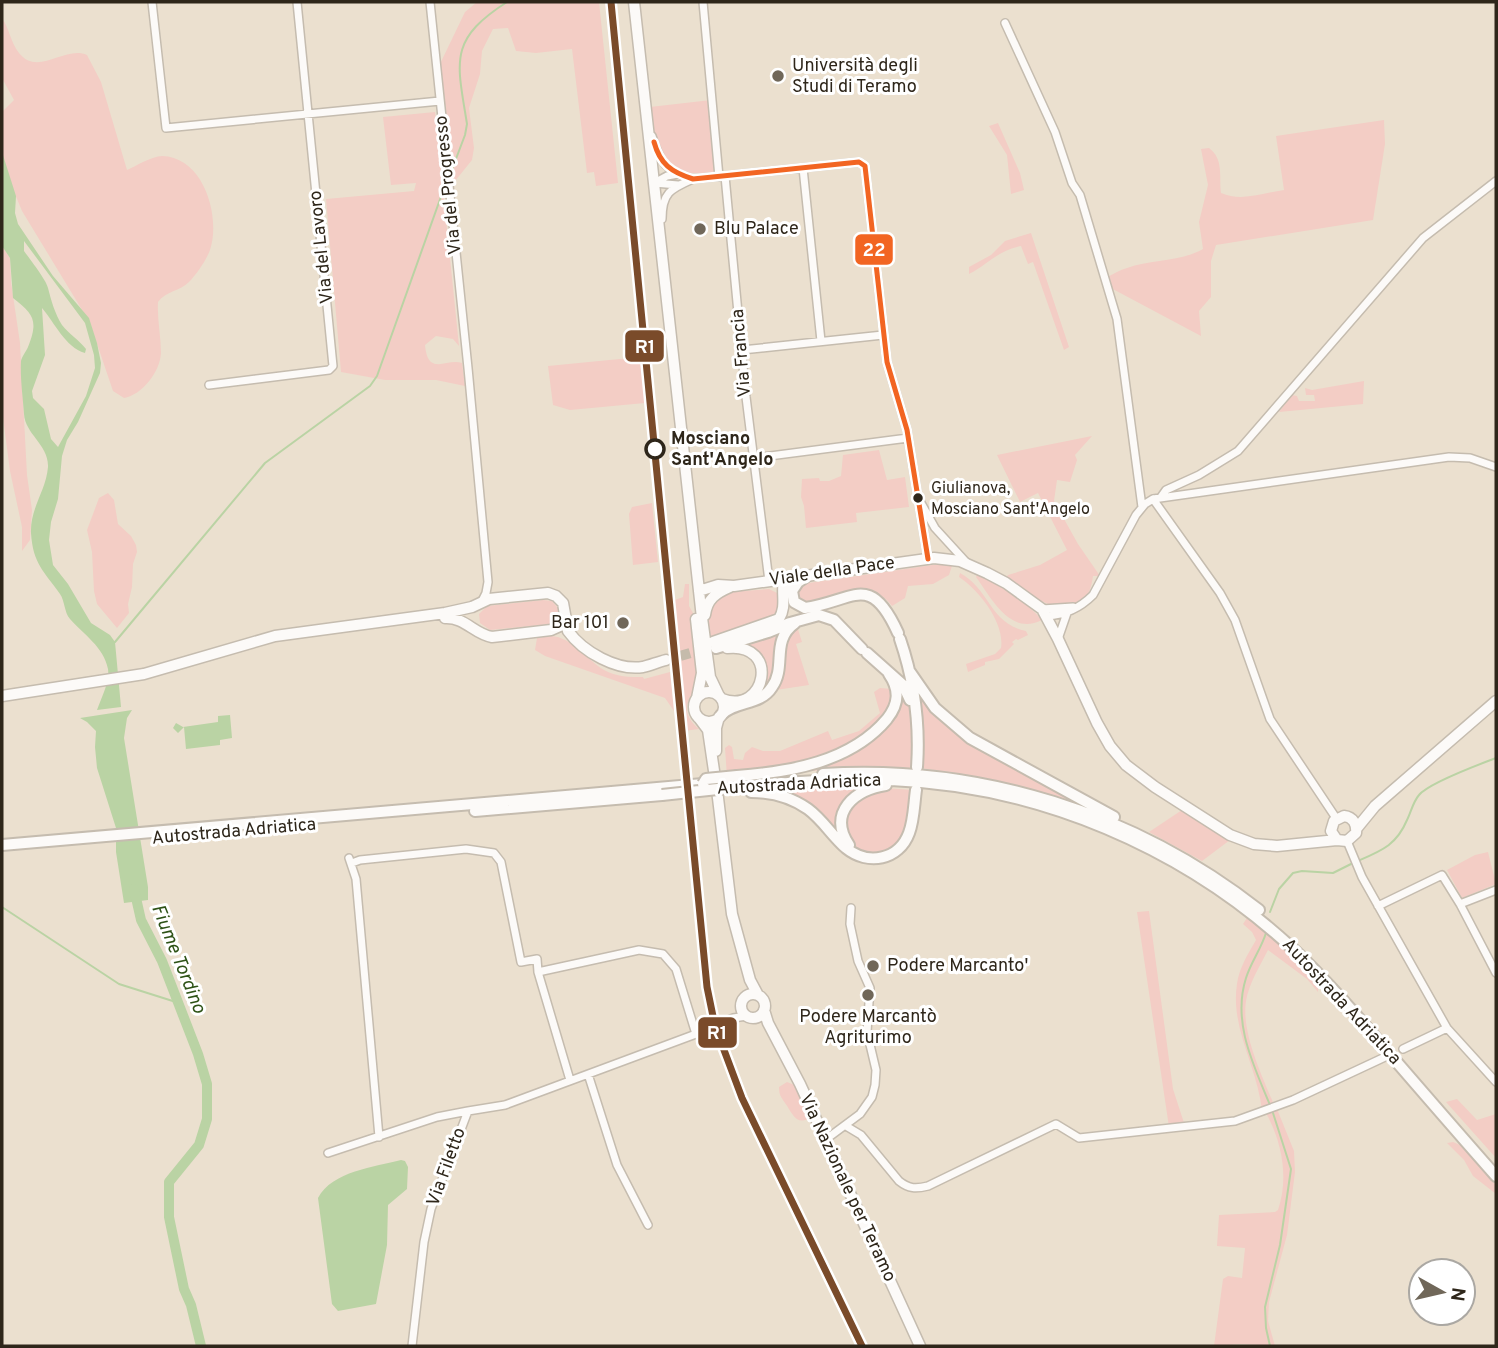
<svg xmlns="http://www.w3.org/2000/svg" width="1498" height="1348" font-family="Overpass,sans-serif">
<rect width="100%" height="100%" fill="#ebe0cf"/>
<path fill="#f3cdc5" d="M477,2H599L618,183L596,186L594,172L587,173L572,49L536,53L516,51L508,28L493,29L482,51L480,74L469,108L474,148L472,160L451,186L439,66L465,12Z
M2,18C9,28 11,43 19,53C38,77 65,45 87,55L101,82L127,170C136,166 152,156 162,156C204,157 221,217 210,250C207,259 196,275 189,282C180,291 166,291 158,302C157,319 161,336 161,353C160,372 142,395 124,398L113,391L90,323L22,211L10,182L2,152V112L14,100L2,78Z
M711,100L717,171C710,174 703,173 695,173C657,173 655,136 650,107Z
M435,112L459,346L453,339L436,336L425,345C428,377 446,358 462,363L465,386L436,380H385L341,372L326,199L414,191L416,183L391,185L383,117Z
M1384,120L1385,144L1373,220L1216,245L1211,261V297L1199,311L1201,336L1109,287L1106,278C1113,274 1120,270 1127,268C1151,259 1180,262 1203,249L1199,222L1208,185L1201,149L1209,148C1224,159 1219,177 1221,193C1242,202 1262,193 1284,190L1276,136Z
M998,123L1020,173L1024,190L1011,194L1007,155L989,126Z
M1031,233L1069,347L1064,350L1033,262L1028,264L1021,246C997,251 990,263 969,274V267L991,255L1005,241Z
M2,246L10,258L11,282L20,343L27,475L32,510L30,540L22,551V527L10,471L2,410Z
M640,357L645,403L570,410L553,405L548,366Z
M1364,381L1363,404L1279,412L1292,395L1297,396L1299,401H1315L1314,395H1306L1305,388L1312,390Z
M1092,436L1075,455L1077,460L1070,482L1057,480L1054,501L1078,544L1100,576H1093C1085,636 1032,597 1006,578L1008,575L1040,565L1067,550L1038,493L1020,502L997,455Z
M879,450L887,480L905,477L909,507L856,513L857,522L806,528L804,506L801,497L802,479L819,478L820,481H829L841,476L843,455Z
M108,493L114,500L118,524L131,536L136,545L137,552L133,564L132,587L128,604L129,613L117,628L97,604L94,591L92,552L87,530L99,498Z
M652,503L658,562L633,565L629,514L632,507Z
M939,564L952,566L949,575L933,584L908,586L905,598L892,606C872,578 835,597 808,605L800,601L797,593L799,586L802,584Z
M960,573C990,589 989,623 1026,631L1028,635L1018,640L1016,639L1012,642L1014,644L999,659L985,662V665L968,672L966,664L995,654L1001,648C1005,623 979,590 959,577Z
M978,573C1001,583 1025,601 1042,620C1010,636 992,599 976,577Z
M685,584H689V606L693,613C695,633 702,661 700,680C698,692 686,697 687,710C688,718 693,724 699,729L684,731L679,670L681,665L676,616L673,614L672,601L683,597Z
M769,589L779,594V614L708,639L706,616L711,603L729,592Z
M543,600L552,601L558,608V617L551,624L490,630L480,623L479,614L487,606Z
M797,626L802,642L796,644L809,685L776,690L785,642Z
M787,628L777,672L763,691L767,680L765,663L740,644Z
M551,636C572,637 587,660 604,670C616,677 630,677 643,677L644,679L670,672L674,711L665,698L545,656L535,650L537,638Z
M880,688L892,689L890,713L852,745L801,766L727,777L725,748L729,745L732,747L734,759L743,760L745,753L752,747L763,751H780L828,731L832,740L859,731L880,713L874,692Z
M919,689L932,708L1078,800L1076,803L988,779L921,768Z
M902,694C922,709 915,748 915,771L849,769L811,771L812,768L826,764L899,707Z
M867,786L852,798L842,838L778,790Z
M884,788L913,790L910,815L902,841L880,856C855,850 854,849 844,825L852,803Z
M1182,810L1230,840L1202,861L1149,832Z
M1488,852L1496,884L1462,898L1447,870L1475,855Z
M1149,911L1173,1089L1185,1126L1169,1127L1137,912Z
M1247,918L1271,936L1318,981V992L1307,979L1268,950C1260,966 1249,983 1246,1001C1241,1033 1263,1078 1275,1107L1262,1111C1258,1068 1230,1028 1237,984C1239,968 1248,954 1256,940L1252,932L1243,924Z
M787,1082L797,1086L812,1117C796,1127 793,1114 785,1103C781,1097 779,1095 779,1087Z
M1457,1099L1477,1120L1496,1114V1158L1446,1102Z
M1277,1109L1294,1151L1295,1172L1287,1235L1269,1302L1268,1321L1275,1346L1241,1344L1214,1346L1223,1279L1228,1276L1242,1278L1245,1248L1217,1246L1219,1215L1275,1212L1278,1210C1289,1178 1282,1142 1266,1113Z
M1453,1142L1460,1145L1496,1185V1194L1473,1176L1464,1160L1447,1143Z"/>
<path fill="#bad3a4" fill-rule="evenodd" d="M2,152L16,196L15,213L18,224L53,276L89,318L97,343L101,363L100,373L78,422L67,440L62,456L58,499L51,522L49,540L53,565L68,584L91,623L110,635L115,642L121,707L97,710C101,698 110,682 108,669C104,647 83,634 70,619C64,612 65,601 60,594C44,571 33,564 31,533C30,508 46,491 48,467C49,445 25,434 24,414C23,398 20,378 21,361C22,356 26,352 28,347C39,320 33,314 13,298L10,258L2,246ZM24,241L85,323L94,355L95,368L86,396L58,447L51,439L44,409L33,398L32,391L45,355L42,308C55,323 65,347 85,353L86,349C79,340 69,334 62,325C55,314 51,300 48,288C47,281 29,258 24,251Z
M132,710L127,718L124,738L148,887V900L124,903L116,852V828L97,768L95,747L96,731L87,722L80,718Z
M230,715L232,738L220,740V745L186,749L184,727L178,733L173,728L176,723L183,727L218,722V716Z
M401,1160L405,1161L408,1167L407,1189L388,1205L387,1245L376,1304L338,1311L332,1304L318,1198C332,1171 375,1167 401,1160Z"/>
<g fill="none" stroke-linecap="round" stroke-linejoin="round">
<path stroke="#bad3a4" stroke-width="2" d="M451,172L465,135L467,124C457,61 448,40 507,2
M115,642L265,463L370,386L377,376L443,191
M1360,860C1383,850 1397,844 1407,820C1411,812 1413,802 1419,795C1428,784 1480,764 1496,758
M2,907L119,984L179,1003
M1270,912L1279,889L1293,873L1302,871L1333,873L1351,864
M1266,933C1261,949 1251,962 1246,978C1232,1022 1253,1064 1270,1105
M1270,1346L1266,1328L1265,1307L1280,1245L1291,1169L1273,1113"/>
<path stroke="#bad3a4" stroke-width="10" d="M134,889L141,920L162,961L198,1054L207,1084V1119L199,1145L169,1182V1217L184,1289L191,1305L201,1346"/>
<path stroke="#c5bbab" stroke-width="10" stroke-dasharray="10 5" stroke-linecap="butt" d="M666,660L708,648"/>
<g stroke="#c5bcaf" stroke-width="10">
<path id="minor" d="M152,2L166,128L440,101
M430,2L468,368L488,582L486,593L482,601
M703,2L719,177
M1005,23L1055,132L1072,183L1080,195L1117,319L1142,507
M652,136C660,163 666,171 693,179L859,162L865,166L887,362L907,430L928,559
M803,168L821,341
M725,176L746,397L769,581
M654,183L678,185
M654,183L667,176L678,174
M662,219C662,193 670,189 693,179
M742,350L883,335
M209,385L329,370L333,366L297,2
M754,458L908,438
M1161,497L1166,490L1199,475L1238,451L1423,238L1496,181
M1153,499L1220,593L1235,620L1270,719L1336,818
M921,503L935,528L967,563
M1042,609L1073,607
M1047,616C1065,615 1080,608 1093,595L1136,515L1145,504L1153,499L1449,457L1470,458L1496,467
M1058,639L1067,613
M1347,841L1362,877L1447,1028L1496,1082
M349,858L356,879L379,1137
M352,863L360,860L466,849L494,853L501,862L521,962L537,959L538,972
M1460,904L1496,973
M1378,906L1442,875L1460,904L1496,890
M1403,1049L1447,1028
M588,1074L617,1165L648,1225
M570,1080L538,972L639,950L663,954L676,969L696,1034
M846,1126L861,1135L899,1181C909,1189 916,1189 928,1186L1056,1124L1079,1138L1235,1121L1293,1100L1385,1057
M825,1140L860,1114L872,1097L875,1085L876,1070L867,1032L870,988L858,961L850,924L851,908
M328,1153L437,1117L468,1111
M412,1346L424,1242L431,1209L468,1111L505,1105L696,1034L733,1018L747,1016"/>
</g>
<g stroke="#c5bcaf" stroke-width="13">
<path id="major" d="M634,2L702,618L710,677L719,696
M699,591L718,585L734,586L934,558L960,561L987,573L1006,583L1042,609L1058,639L1097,723L1110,746L1126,765L1155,787L1230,835L1254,844L1277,846L1337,840L1347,841L1356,833C1357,824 1353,817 1344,816L1334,821L1331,831L1337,840
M705,615C707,599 716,593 730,587
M445,618C465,617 474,634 492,637L551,630L560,626L565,617
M696,619L702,673L697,698
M713,642L779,619C787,606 781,594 784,579
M694 707a15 15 0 1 1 30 0a15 15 0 1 1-30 0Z
M2,696L144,674L275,636L445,613L472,607L489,599L548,593L556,596L563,603L568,631C583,652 617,671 643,667C651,665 658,662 666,660
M722,699C766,716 781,642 727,648
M699,718L708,730L718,798L732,914L750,980L758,995
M716,751V728L719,717
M1357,828L1375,806L1496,701
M741 1006a12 12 0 1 1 24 0a12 12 0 1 1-24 0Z
M764,1010L768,1023L800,1084L920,1346"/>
</g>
<g stroke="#c5bcaf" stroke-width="14">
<path id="highway" d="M784,579L792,591L794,602L805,608C854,601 870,571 898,633
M792,591L798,582L807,576
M900,639C914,680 920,724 917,767
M716,648L768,632L790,623L819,615L834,620L862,649
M867,653L903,685L910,700
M910,672L935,708L970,738L1114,817
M721,715C736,700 760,706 772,687C787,666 770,641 795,623
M823,774C980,764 1135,813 1259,910
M737,776C790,772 851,762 887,719C899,704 900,690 889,674
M727,788C781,783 836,778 891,780C1039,786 1183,847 1292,948C1324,978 1353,1011 1382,1045C1420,1089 1458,1133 1496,1176
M751,792C771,792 791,797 808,809C823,820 832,836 846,848C868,866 899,860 909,833C914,820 914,804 916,790
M475,811L662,795
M2,845L703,784
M849,845C827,813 855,789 886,785"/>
</g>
<use href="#minor" stroke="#fcfaf8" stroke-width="7"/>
<use href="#major" stroke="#fcfaf8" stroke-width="10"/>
<use href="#highway" stroke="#fcfaf8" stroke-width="10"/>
<g stroke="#c5bcaf" stroke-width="14" stroke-linecap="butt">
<path id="highway-bridge" d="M703,784L706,779L737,776
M662,795L727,788"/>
</g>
<use href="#highway-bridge" stroke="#fcfaf8" stroke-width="10"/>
<g stroke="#fff" stroke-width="10">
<path id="bus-1" d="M654,142C660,164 671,172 693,179L859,162L865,166L887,362L907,430L928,559"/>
</g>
<use href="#bus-1" stroke="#f26522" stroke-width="5"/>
<g stroke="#fff" stroke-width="12">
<path id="rail-1" d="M611,2L707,987L715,1026L742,1098L862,1346"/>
</g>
<use href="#rail-1" stroke="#7a4b2a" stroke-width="7"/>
</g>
<g fill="#706759" stroke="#fff" stroke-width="2.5">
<circle cx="778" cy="76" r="7"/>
<circle cx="700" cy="229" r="7"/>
<circle cx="623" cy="623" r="7"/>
<circle cx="873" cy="966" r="7"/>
<circle cx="868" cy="995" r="7"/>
</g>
<circle fill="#fff" stroke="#2e261a" stroke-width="3.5" cx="655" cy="449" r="9"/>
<circle fill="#2e261a" stroke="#fff" stroke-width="2.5" cx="918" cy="498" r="6"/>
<g text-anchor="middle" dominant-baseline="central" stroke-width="6" stroke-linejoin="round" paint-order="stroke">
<g font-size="16" fill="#2e261a" stroke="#fff" text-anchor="start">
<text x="931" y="489">Giulianova,<tspan x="931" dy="21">Mosciano Sant'Angelo</tspan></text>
</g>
<g font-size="18" fill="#2e261a" stroke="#fff" text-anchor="start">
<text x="792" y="66">Università degli<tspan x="792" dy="21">Studi di Teramo</tspan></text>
<text x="714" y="229">Blu Palace</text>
<text x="609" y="623" text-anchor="end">Bar 101</text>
<text x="887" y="966">Podere Marcanto'</text>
<text x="868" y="1017" text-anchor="middle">Podere Marcantò<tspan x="868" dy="21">Agriturimo</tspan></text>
</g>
<g font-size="18" fill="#2e261a" stroke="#fff">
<text transform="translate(449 185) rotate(-96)">Via del Progresso</text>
<text transform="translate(322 247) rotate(-96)">Via del Lavoro</text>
<text transform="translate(742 353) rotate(-95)">Via Francia</text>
<text transform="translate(832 572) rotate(-8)">Viale della Pace</text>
<text transform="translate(799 785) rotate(-3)">Autostrada Adriatica</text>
<text transform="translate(234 832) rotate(-5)">Autostrada Adriatica</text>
<text transform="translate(1341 1002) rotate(47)">Autostrada Adriatica</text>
<text transform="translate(447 1167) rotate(-70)">Via Filetto</text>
<text transform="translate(847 1188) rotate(65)">Via Nazionale per Teramo</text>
</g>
<g font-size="18" font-weight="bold" fill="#2e261a" stroke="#fff" text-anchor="start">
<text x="671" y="439">Mosciano<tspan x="671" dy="21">Sant'Angelo</tspan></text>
</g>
<g font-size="19" font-style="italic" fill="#2e5317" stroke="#fff">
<text transform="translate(178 959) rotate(68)">Fiume Tordino</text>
</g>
</g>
<g stroke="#fff" stroke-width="2.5">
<rect x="854" y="233" width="40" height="33" rx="7" fill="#f26522"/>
<rect x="624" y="329" width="41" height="34" rx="7" fill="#7a4b2a"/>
<rect x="697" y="1016" width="41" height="33" rx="7" fill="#7a4b2a"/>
</g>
<g font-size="19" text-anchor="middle" font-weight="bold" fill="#fff">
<text x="874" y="256">22</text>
<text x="645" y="353">R1</text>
<text x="717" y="1039">R1</text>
</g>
<rect width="1498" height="1348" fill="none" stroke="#2e261a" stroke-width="7"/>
<g transform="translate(1442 1292) rotate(98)"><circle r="33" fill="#ffffff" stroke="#aba8a3" stroke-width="2"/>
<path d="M0-5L12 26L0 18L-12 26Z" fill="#706759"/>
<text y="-10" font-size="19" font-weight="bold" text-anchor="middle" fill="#2e261a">N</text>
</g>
</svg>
